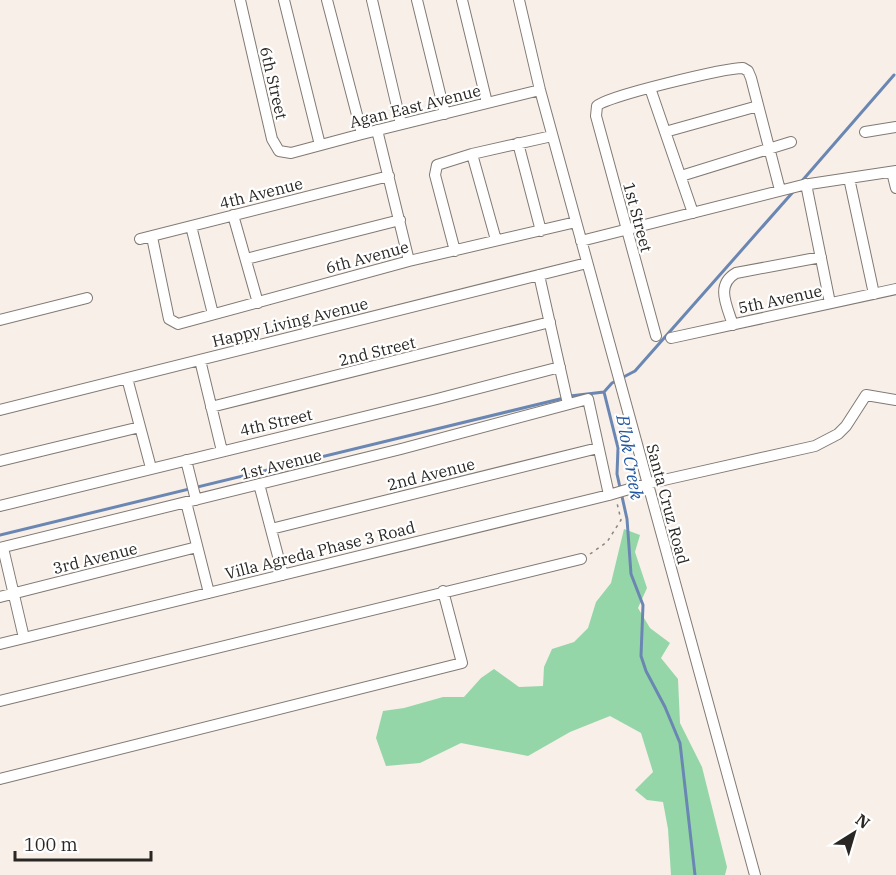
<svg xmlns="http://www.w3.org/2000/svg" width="896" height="875" font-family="'IBM Plex Serif',serif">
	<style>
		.green { fill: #95d6a8 }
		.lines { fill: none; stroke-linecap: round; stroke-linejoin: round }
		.stream { stroke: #6a87b3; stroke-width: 3 }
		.minor-casing { stroke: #817a74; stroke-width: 12 }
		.path { stroke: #8b8681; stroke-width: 1.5; stroke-dasharray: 3 4.5; stroke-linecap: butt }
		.minor { stroke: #fff; stroke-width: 10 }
		.labels { text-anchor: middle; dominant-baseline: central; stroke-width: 4.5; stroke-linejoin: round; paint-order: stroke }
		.street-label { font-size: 16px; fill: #292623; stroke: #fff }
		.water-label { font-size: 18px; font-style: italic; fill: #2156a1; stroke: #fff }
	</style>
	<rect width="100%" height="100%" fill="#f8efe8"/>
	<path class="green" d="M624,529L640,535L635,552L647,588L638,608L650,628L670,643L661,658L678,679L680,723L702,767L727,867L725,875H671L668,829L663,802L647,800L635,790L653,772L641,733L610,716L570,732L528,756L461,743L420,763L386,766L376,738L383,711L404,708L443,697H464L481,678L494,669L519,687L543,686L544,667L552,649L574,642L588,628L596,602L611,583Z"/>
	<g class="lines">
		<path class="stream" d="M801,182L894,75
			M604,392L618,448L617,474L627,519L631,574L643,605L641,656L646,671L665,707L680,743L695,875
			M604,392L612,383L635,371L793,192
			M570,396L604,392
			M0,535L564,398"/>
		<g class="minor-casing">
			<path id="minor" d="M240,0L272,139L279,151L291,153L362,134L540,90
				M284,0L320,145
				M327,0L362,134
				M372,0L401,124
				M417,0L445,114
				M462,0L487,103
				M519,0L540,90L755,875
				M650,88L693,213
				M377,130L409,261
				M665,132L758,106
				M865,132L896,127
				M518,143L541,231
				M472,154L496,240
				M892,172L896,188
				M681,176L791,142
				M849,178L874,294
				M806,184L830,303
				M233,215L258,303
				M191,226L213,314
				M152,237L169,319L178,324L409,261L576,222
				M140,239L389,176
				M581,241L803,185L896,171
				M455,251L435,175L437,165L472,154L552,136
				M246,259L400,220
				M539,275L568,404
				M0,320L87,298
				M733,325C727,306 715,285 736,273L821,257
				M656,336L596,116L597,106C606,96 726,68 743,68L748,71L751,78L780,190
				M671,338L896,289
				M200,360L222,451
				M127,378L151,468
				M211,407L550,322
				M0,410L587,263
				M186,460L196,500
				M0,461L140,427
				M259,484L283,575
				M186,502L209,593
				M0,506L437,399L560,367
				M271,529L598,448
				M0,548L401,449L588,399L609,495
				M3,548L24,638
				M0,597L197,547
				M0,644L609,495L646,484L815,446L838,434L846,426L866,395L896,400
				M0,701L581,559
				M0,779L462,663L443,591"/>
		</g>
		<path class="path" d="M590,554L607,542L621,520L617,503"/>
		<use href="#minor" class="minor"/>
	</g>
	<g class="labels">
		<g class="street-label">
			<text transform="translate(274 83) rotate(77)">6th Street</text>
			<text transform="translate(415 106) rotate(-14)">Agan East Avenue</text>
			<text transform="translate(261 193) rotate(-14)">4th Avenue</text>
			<text transform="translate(638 217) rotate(75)">1st Street</text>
			<text transform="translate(367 257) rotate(-15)">6th Avenue</text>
			<text transform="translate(780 299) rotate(-12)">5th Avenue</text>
			<text transform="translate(290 322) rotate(-14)">Happy Living Avenue</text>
			<text transform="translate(377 351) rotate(-14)">2nd Street</text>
			<text transform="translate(276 422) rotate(-13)">4th Street</text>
			<text transform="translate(281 464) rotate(-14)">1st Avenue</text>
			<text transform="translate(431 474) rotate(-14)">2nd Avenue</text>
			<text transform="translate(668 504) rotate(75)">Santa Cruz Road</text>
			<text transform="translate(320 550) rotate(-14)">Villa Agreda Phase 3 Road</text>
			<text transform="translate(95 558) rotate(-14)">3rd Avenue</text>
		</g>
		<g class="water-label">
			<text transform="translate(630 457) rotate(80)">B'lok Creek</text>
		</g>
	</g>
	<g transform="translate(854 833) rotate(37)" stroke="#ffffff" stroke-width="4.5" paint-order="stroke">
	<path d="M0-4.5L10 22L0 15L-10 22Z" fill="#292623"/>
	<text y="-9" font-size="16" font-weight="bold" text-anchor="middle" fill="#292623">N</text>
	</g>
	<path d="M15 851v9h136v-9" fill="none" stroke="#292623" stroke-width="3"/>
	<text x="24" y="851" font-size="18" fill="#292623" stroke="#ffffff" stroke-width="4.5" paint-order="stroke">100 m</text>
</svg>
